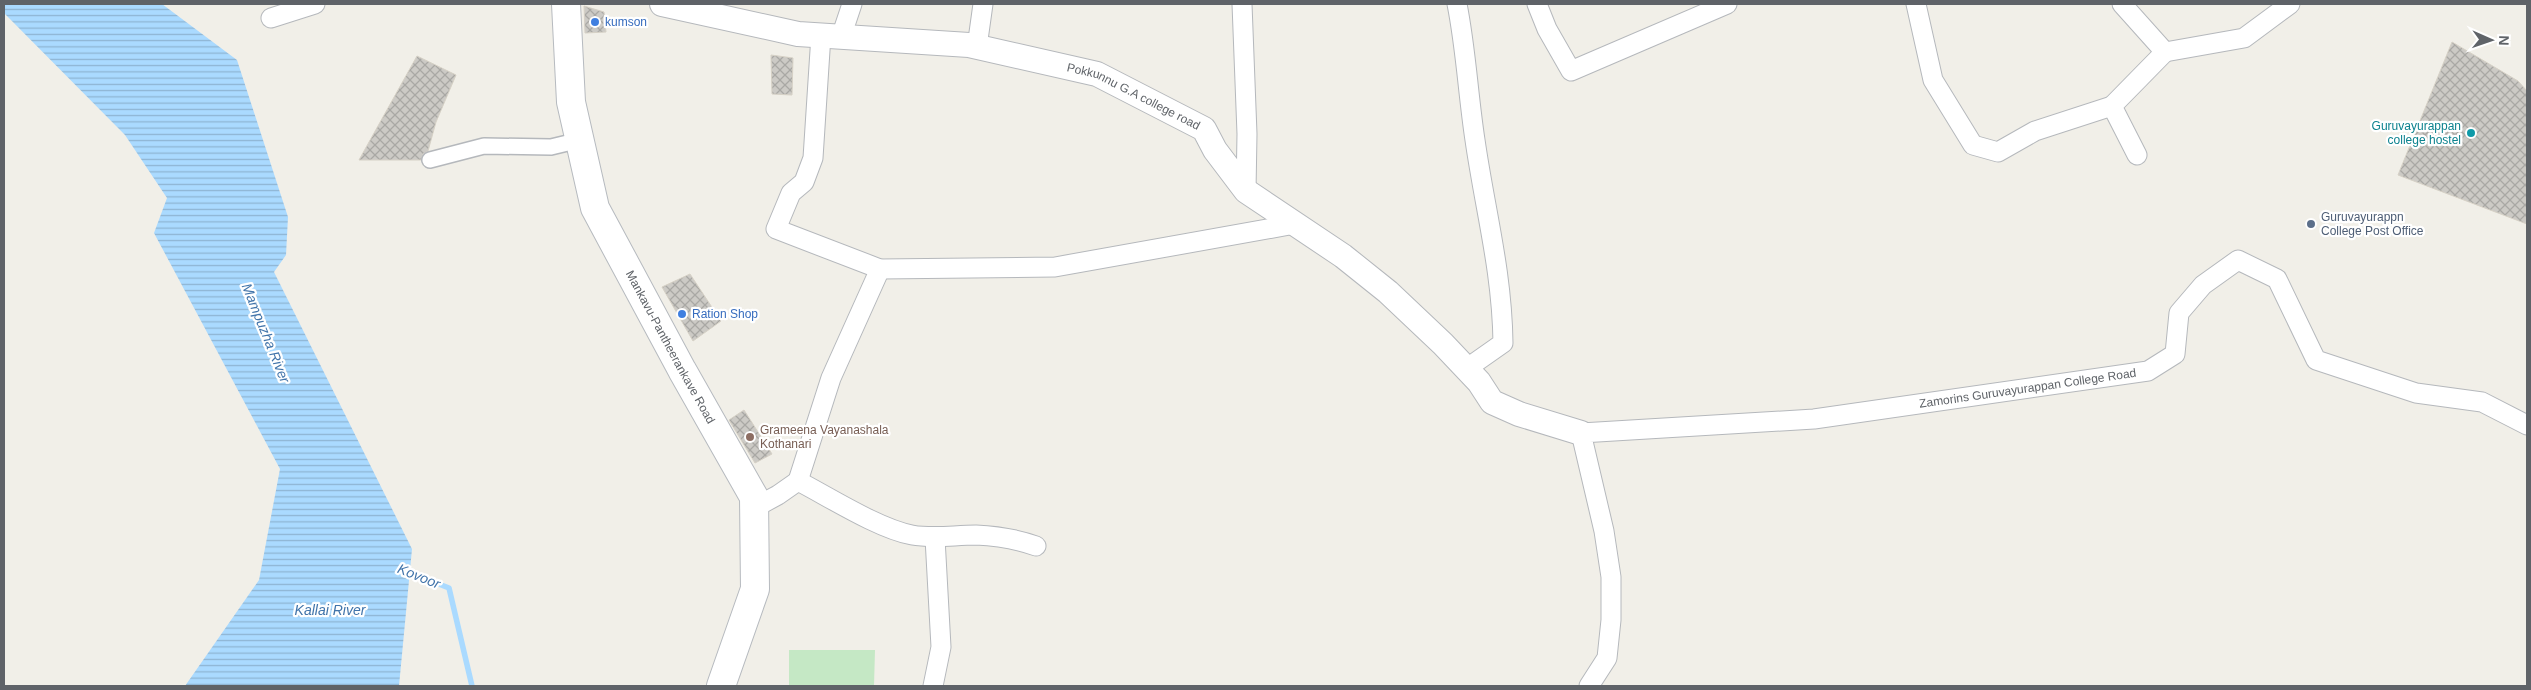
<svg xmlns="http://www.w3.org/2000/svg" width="2531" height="690" font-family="Arial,sans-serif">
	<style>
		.green { fill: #c5e8c5 }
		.water { fill: url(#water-rules) }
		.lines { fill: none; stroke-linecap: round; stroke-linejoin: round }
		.stream { stroke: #aadaff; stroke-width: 5.5 }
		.building { fill: url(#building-cross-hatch); stroke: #d6d1c6 }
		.pedestrian-casing { stroke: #b5b8bc; stroke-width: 18 }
		.minor-casing { stroke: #b5b8bc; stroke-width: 21 }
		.tertiary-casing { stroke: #b5b8bc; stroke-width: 26 }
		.secondary-casing { stroke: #b6babf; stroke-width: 30 }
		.pedestrian { stroke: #fff; stroke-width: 15 }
		.minor { stroke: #fff; stroke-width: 19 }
		.tertiary { stroke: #fff; stroke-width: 24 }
		.secondary { stroke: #fff; stroke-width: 28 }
		.shop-dot { fill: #3f7fe0; stroke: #fff; stroke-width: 2 }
		.culture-dot { fill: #0f9aa8; stroke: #fff; stroke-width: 2 }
		.service-dot { fill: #5c6f8a; stroke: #fff; stroke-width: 2 }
		.education-dot { fill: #8d6e63; stroke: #fff; stroke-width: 2 }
		.labels { text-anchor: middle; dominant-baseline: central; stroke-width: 4.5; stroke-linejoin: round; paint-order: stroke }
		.shop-label { font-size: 12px; fill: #366cbe; stroke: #fff; text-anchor: start }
		.street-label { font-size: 12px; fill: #5f6368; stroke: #fff }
		.culture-label { font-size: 12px; fill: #0d838f; stroke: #fff; text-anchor: end }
		.service-label { font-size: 12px; fill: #4e5e75; stroke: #fff; text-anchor: start }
		.education-label { font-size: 12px; fill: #785e54; stroke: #fff; text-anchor: start }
		.water-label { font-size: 14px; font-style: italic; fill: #4174aa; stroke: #fff }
	</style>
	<defs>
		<pattern id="water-rules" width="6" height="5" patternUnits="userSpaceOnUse" patternTransform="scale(1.25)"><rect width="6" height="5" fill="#aadaff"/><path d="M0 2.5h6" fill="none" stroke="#8eb4d2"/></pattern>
		<pattern id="building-cross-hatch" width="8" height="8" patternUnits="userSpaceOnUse" patternTransform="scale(1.25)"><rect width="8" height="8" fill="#cccac5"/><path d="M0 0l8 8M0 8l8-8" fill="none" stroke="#a9a8a4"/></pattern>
	</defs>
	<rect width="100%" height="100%" fill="#f1efe8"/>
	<path class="green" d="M789,650H875L874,686H789Z"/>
	<path class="water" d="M4,4H162L237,60L288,217L286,255L274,272L412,549L399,686H185L259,580L280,469L154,233L167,198L125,135L4,13Z"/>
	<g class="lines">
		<path class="stream" d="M403,570L449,588L472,686"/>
	</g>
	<path class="building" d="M584,6L604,12L606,32L585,33Z
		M2452,42L2518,81L2527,91V224L2398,175Z
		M771,55L793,58L792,95L772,94Z
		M417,56L456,75L436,122L428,151L423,154L421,160H359Z
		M690,274L721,321L693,341L662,287Z
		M744,410L772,454L755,463L729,420Z"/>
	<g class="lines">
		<g class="pedestrian-casing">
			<path id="pedestrian" d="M430,160L484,146L551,147L580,140"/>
		</g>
		<g class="minor-casing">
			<g id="minor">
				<path d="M1242,4L1247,134L1246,191"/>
				<path d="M1457,4C1466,49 1468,94 1475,140C1485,210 1502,270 1503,343L1466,369"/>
				<path d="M1537,4L1547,29L1571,71L1727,4"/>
				<path d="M1916,4L1933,80L1973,145L1998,152L2035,131L2112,106"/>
				<path d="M2122,4L2165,52L2112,106L2137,155"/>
				<path d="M271,18L315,4"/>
				<path d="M821,35L813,158L804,182L791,193L776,229L880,269L1055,267L1295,224"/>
				<path d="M841,37L852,4"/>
				<path d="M977,47L983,4"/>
				<path d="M2165,52L2244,38L2290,4"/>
				<path d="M798,481L831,378L880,269"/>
				<path d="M754,508L778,495L798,481C829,497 879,529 912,535C934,539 954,535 976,535C997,536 1017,539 1036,546"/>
				<path d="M933,686L941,647L935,538"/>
				<path id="s1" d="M1589,686L1607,658L1611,620V577L1604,531L1581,433L1814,419L2148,371L2175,354L2179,313L2203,285L2238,260L2277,279L2316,360L2416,393L2482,402L2527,425"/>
			</g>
		</g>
		<g class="tertiary-casing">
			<g id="tertiary">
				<path id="s2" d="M662,4L798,34L969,45L1097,74L1204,129L1215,150L1246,191L1343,256L1388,292L1443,344L1479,382L1492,402L1519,414L1581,433"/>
			</g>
		</g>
		<g class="secondary-casing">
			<g id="secondary">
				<path id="s3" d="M566,4L571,102L595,208L682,370L754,497L755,589L721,686"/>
			</g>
		</g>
		<use href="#pedestrian" class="pedestrian"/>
		<use href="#minor" class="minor"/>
		<use href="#tertiary" class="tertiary"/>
		<use href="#secondary" class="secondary"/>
	</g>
	<g class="shop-dot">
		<circle cx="595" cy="22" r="5"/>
		<circle cx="682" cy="314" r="5"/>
	</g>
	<circle class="culture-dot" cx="2471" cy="133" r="5"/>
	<circle class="service-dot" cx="2311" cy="224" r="5"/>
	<circle class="education-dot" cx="750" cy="437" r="5"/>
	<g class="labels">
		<g class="shop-label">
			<text x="605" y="22">kumson</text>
			<text x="692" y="314">Ration Shop</text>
		</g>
		<g class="street-label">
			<text stroke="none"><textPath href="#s2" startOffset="484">Pokkunnu G.A college road</textPath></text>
			<text stroke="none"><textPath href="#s3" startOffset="365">Mankavu-Pantheerankave Road</textPath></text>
			<text stroke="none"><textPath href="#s1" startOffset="711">Zamorins Guruvayurappan College Road</textPath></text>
		</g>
		<g class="culture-label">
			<text x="2461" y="126">Guruvayurappan<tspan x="2461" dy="14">college hostel</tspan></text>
		</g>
		<g class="service-label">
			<text x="2321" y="217">Guruvayurappn<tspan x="2321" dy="14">College Post Office</tspan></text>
		</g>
		<g class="education-label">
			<text x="760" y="430">Grameena Vayanashala<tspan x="760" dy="14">Kothanari</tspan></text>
		</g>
		<g class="water-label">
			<text transform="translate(266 333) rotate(68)">Mampuzha River</text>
			<text transform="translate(419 576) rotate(22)">Kovoor</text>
			<text x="330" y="610">Kallai River</text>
		</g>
	</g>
	<rect width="2531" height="690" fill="none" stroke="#5f6368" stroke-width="10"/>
	<g transform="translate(2491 40) rotate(92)" stroke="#ffffff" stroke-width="4" paint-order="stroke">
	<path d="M0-4L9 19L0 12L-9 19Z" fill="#5f6368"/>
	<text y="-8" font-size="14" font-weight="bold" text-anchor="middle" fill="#5f6368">N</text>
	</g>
</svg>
